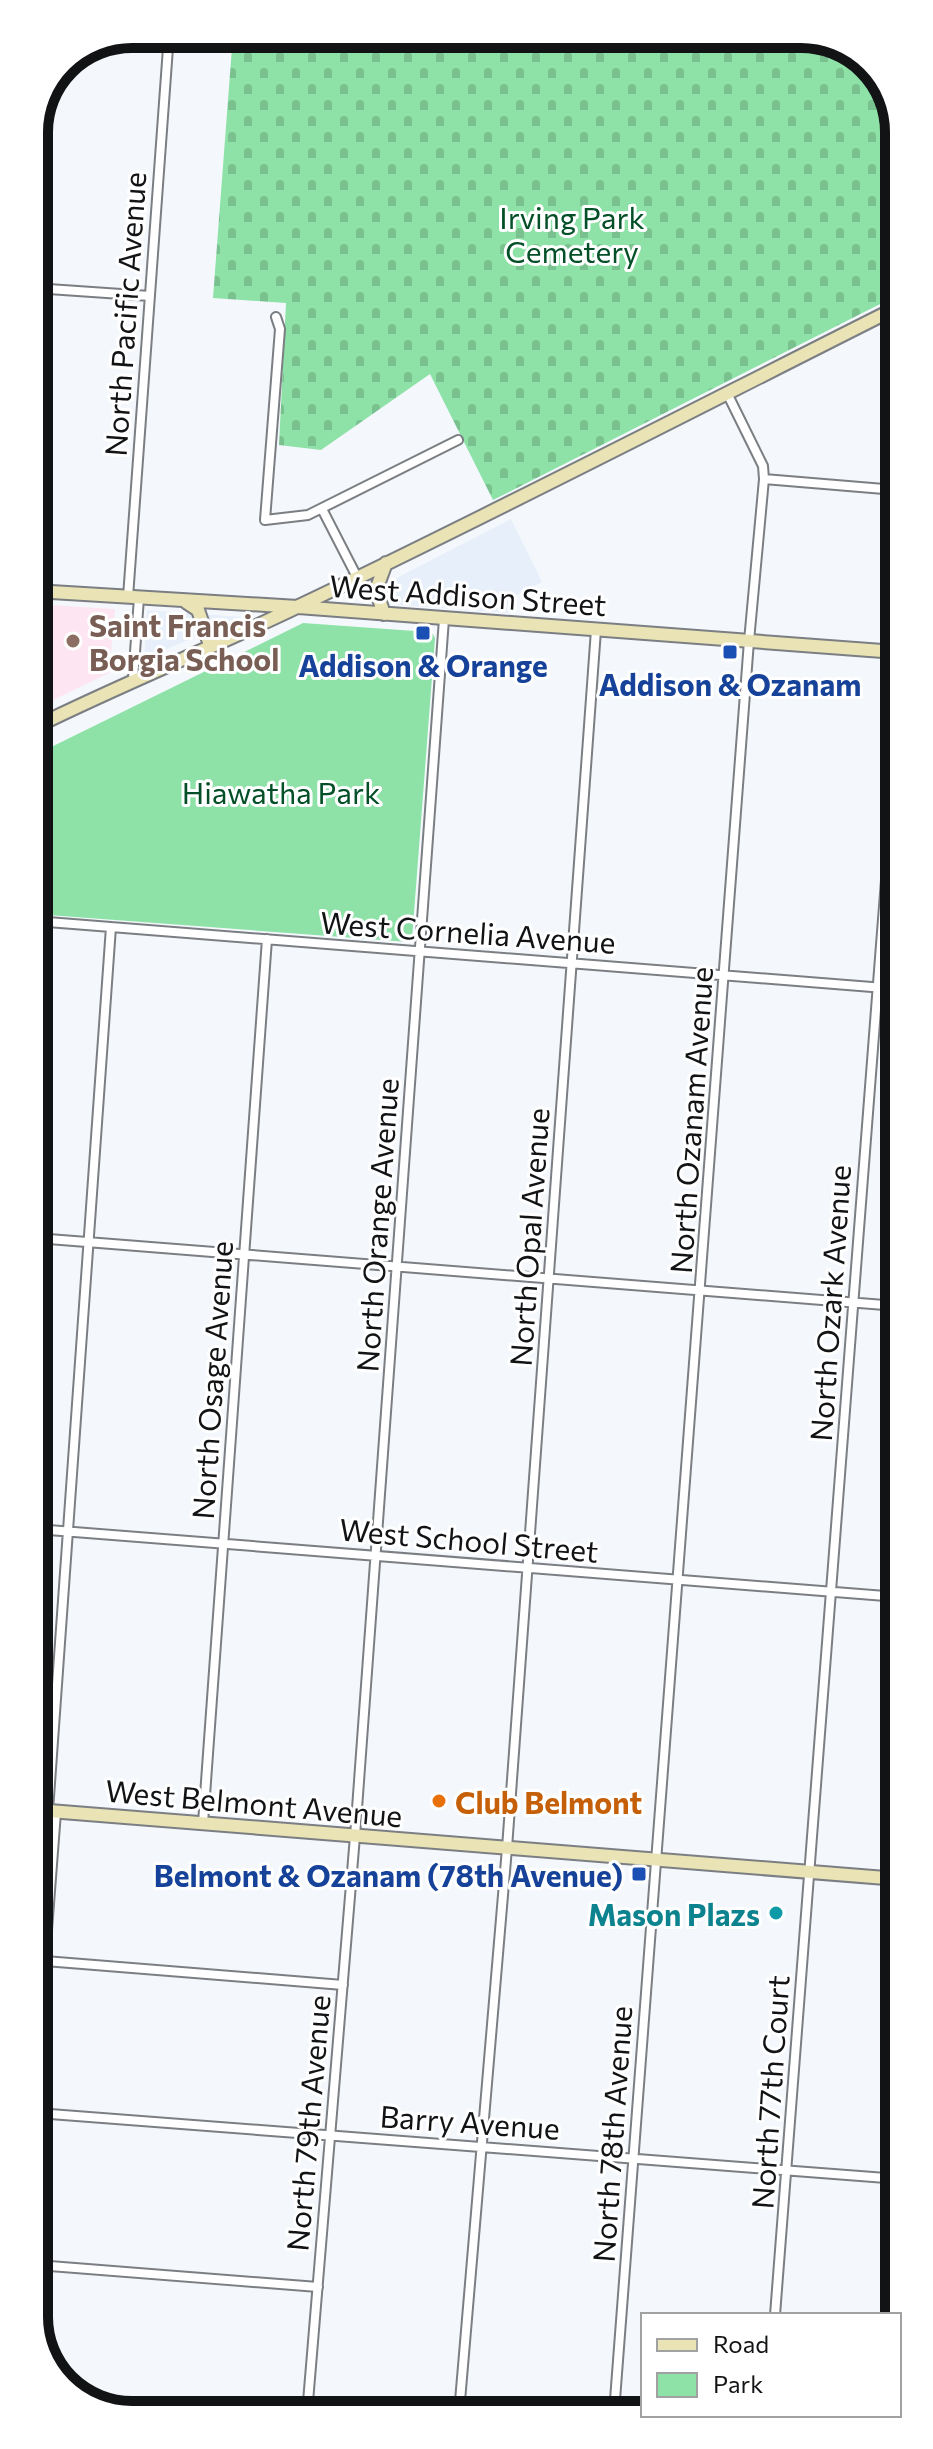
<svg xmlns="http://www.w3.org/2000/svg" width="933" height="2449" font-family="Commissioner,sans-serif">
	<style>
		.built { fill: #e7effa }
		.education { fill: #fde6f2 }
		.cemetery { fill: url(#cemetery-stones) }
		.green { fill: #8ee2a7 }
		.lines { fill: none; stroke-linecap: round; stroke-linejoin: round }
		.street-casing { stroke: #7b7e82; stroke-width: 12 }
		.secondary-casing { stroke: #7b7e82; stroke-width: 16 }
		.street { stroke: #fff; stroke-width: 8 }
		.secondary { stroke: #e9e3b5; stroke-width: 12 }
		.transit-dot { fill: #1a4fb4; stroke: #fff; stroke-width: 3 }
		.education-dot { fill: #8d6e63; stroke: #fff; stroke-width: 3 }
		.food-dot { fill: #e8710a; stroke: #fff; stroke-width: 3 }
		.culture-dot { fill: #0f9aa8; stroke: #fff; stroke-width: 3 }
		.labels { text-anchor: middle; dominant-baseline: central; stroke-width: 6; stroke-linejoin: round; paint-order: stroke }
		.park-label { font-size: 30px; fill: #034f27; stroke: #fff }
		.street-label { font-size: 30px; fill: #121315; stroke: #fff }
		.education-label { font-size: 30px; font-weight: bold; fill: #785e54; stroke: #fff; text-anchor: start }
		.transit-label { font-size: 30px; font-weight: bold; fill: #164399; stroke: #fff }
		.food-label { font-size: 30px; font-weight: bold; fill: #c56008; stroke: #fff; text-anchor: start }
		.culture-label { font-size: 30px; font-weight: bold; fill: #0d838f; stroke: #fff; text-anchor: end }
		.rim { fill: none; stroke: #121315; stroke-width: 10 }
	</style>
	<defs>
		<pattern id="cemetery-stones" width="16" height="16" patternUnits="userSpaceOnUse" patternTransform="scale(2)"><rect width="16" height="16" fill="#8ee2a7"/><path d="M2 7V4a2 2 0 0 1 4 0v3zM10 15v-3a2 2 0 0 1 4 0v3z" fill="#79c18f"/></pattern>
	</defs>
	<rect width="100%" height="100%" fill="#f4f8fc"/>
	<path class="built" d="M511,519L542,582L511,598L510,613L386,604L385,584Z
		M147,610L242,617L144,659Z"/>
	<path class="education" d="M35,604L115,609L109,673L35,709Z"/>
	<path class="cemetery" d="M233,34H808L865,58L896,106V296L493,500L430,374L321,450L279,445L286,303L213,298Z"/>
	<path class="green" d="M303,623L429,632L433,634L435,638L412,939L409,942L35,914V755Z"/>
	<g class="lines">
		<g class="street-casing">
			<path id="street" d="M34,288L150,296
				M276,317L280,329L265,520L308,515L458,440
				M764,479L896,490
				M322,509L357,577
				M128,597L169,34
				M133,679L139,598
				M35,921L897,989
				M36,1238L897,1306
				M36,1529L898,1597
				M48,1811L111,927
				M203,1823L267,939
				M45,1961L343,1985
				M37,2061L56,1812
				M37,2113L899,2179
				M37,2265L318,2287
				M775,2315L897,738
				M459,2413L507,1848L596,630
				M614,2413L749,641L764,479L763,466L727,393
				M307,2414L355,1836L444,619"/>
		</g>
		<g class="secondary-casing">
			<path id="secondary" d="M35,591L298,607L896,652
				M186,602L198,610L210,645
				M384,614L376,590L386,563
				M35,727C122,684 212,648 299,606C500,510 697,408 896,308
				M37,1810L898,1879"/>
		</g>
		<use href="#street" class="street"/>
		<use href="#secondary" class="secondary"/>
	</g>
	<g class="transit-dot">
		<rect x="415" y="625" width="16" height="16" rx="4"/>
		<rect x="722" y="644" width="16" height="16" rx="4"/>
		<rect x="631" y="1866" width="16" height="16" rx="4"/>
	</g>
	<circle class="education-dot" cx="73" cy="641" r="8"/>
	<circle class="food-dot" cx="439" cy="1801" r="8"/>
	<circle class="culture-dot" cx="776" cy="1913" r="8"/>
	<g class="labels">
		<g class="park-label">
			<text x="572" y="216">Irving Park<tspan x="572" dy="34">Cemetery</tspan></text>
			<text x="281" y="791">Hiawatha Park</text>
		</g>
		<g class="street-label">
			<text transform="translate(124 314) rotate(-86)">North Pacific Avenue</text>
			<text transform="translate(468 594) rotate(4)">West Addison Street</text>
			<text transform="translate(468 931) rotate(4)">West Cornelia Avenue</text>
			<text transform="translate(690 1120) rotate(-86)">North Ozanam Avenue</text>
			<text transform="translate(376 1225) rotate(-86)">North Orange Avenue</text>
			<text transform="translate(528 1237) rotate(-86)">North Opal Avenue</text>
			<text transform="translate(829 1303) rotate(-86)">North Ozark Avenue</text>
			<text transform="translate(211 1380) rotate(-86)">North Osage Avenue</text>
			<text transform="translate(469 1539) rotate(5)">West School Street</text>
			<text transform="translate(254 1802) rotate(5)">West Belmont Avenue</text>
			<text transform="translate(769 2092) rotate(-86)">North 77th Court</text>
			<text transform="translate(470 2121) rotate(4)">Barry Avenue</text>
			<text transform="translate(307 2123) rotate(-85)">North 79th Avenue</text>
			<text transform="translate(611 2134) rotate(-86)">North 78th Avenue</text>
		</g>
		<g class="education-label">
			<text x="89" y="624">Saint Francis<tspan x="89" dy="34">Borgia School</tspan></text>
		</g>
		<g class="transit-label">
			<text x="423" y="664">Addison &amp; Orange</text>
			<text x="730" y="683">Addison &amp; Ozanam</text>
			<text x="623" y="1874" text-anchor="end">Belmont &amp; Ozanam (78th Avenue)</text>
		</g>
		<g class="food-label">
			<text x="455" y="1801">Club Belmont</text>
		</g>
		<g class="culture-label">
			<text x="760" y="1913">Mason Plazs</text>
		</g>
	</g>
	<path d="M0 0H933V2449H0ZM132 48H801A84 84 0 0 1 885 132V2317A84 84 0 0 1 801 2401H132A84 84 0 0 1 48 2317V132A84 84 0 0 1 132 48Z" fill="#fff" fill-rule="evenodd"/>
	<path class="rim" d="M132 48H801A84 84 0 0 1 885 132V2317A84 84 0 0 1 801 2401H132A84 84 0 0 1 48 2317V132A84 84 0 0 1 132 48Z"/>
	<rect x="641" y="2313" width="260" height="104" fill="#ffffff" stroke="#a0a1a1" stroke-width="2"/>
	<rect x="657" y="2339" width="40" height="12" fill="#e9e3b5" stroke="#a0a1a1" stroke-width="2"/>
	<text x="713" y="2353" font-size="24" fill="#121315">Road</text>
	<rect x="657" y="2373" width="40" height="24" fill="#8ee2a7" stroke="#a0a1a1" stroke-width="2"/>
	<text x="713" y="2393" font-size="24" fill="#121315">Park</text>
</svg>
